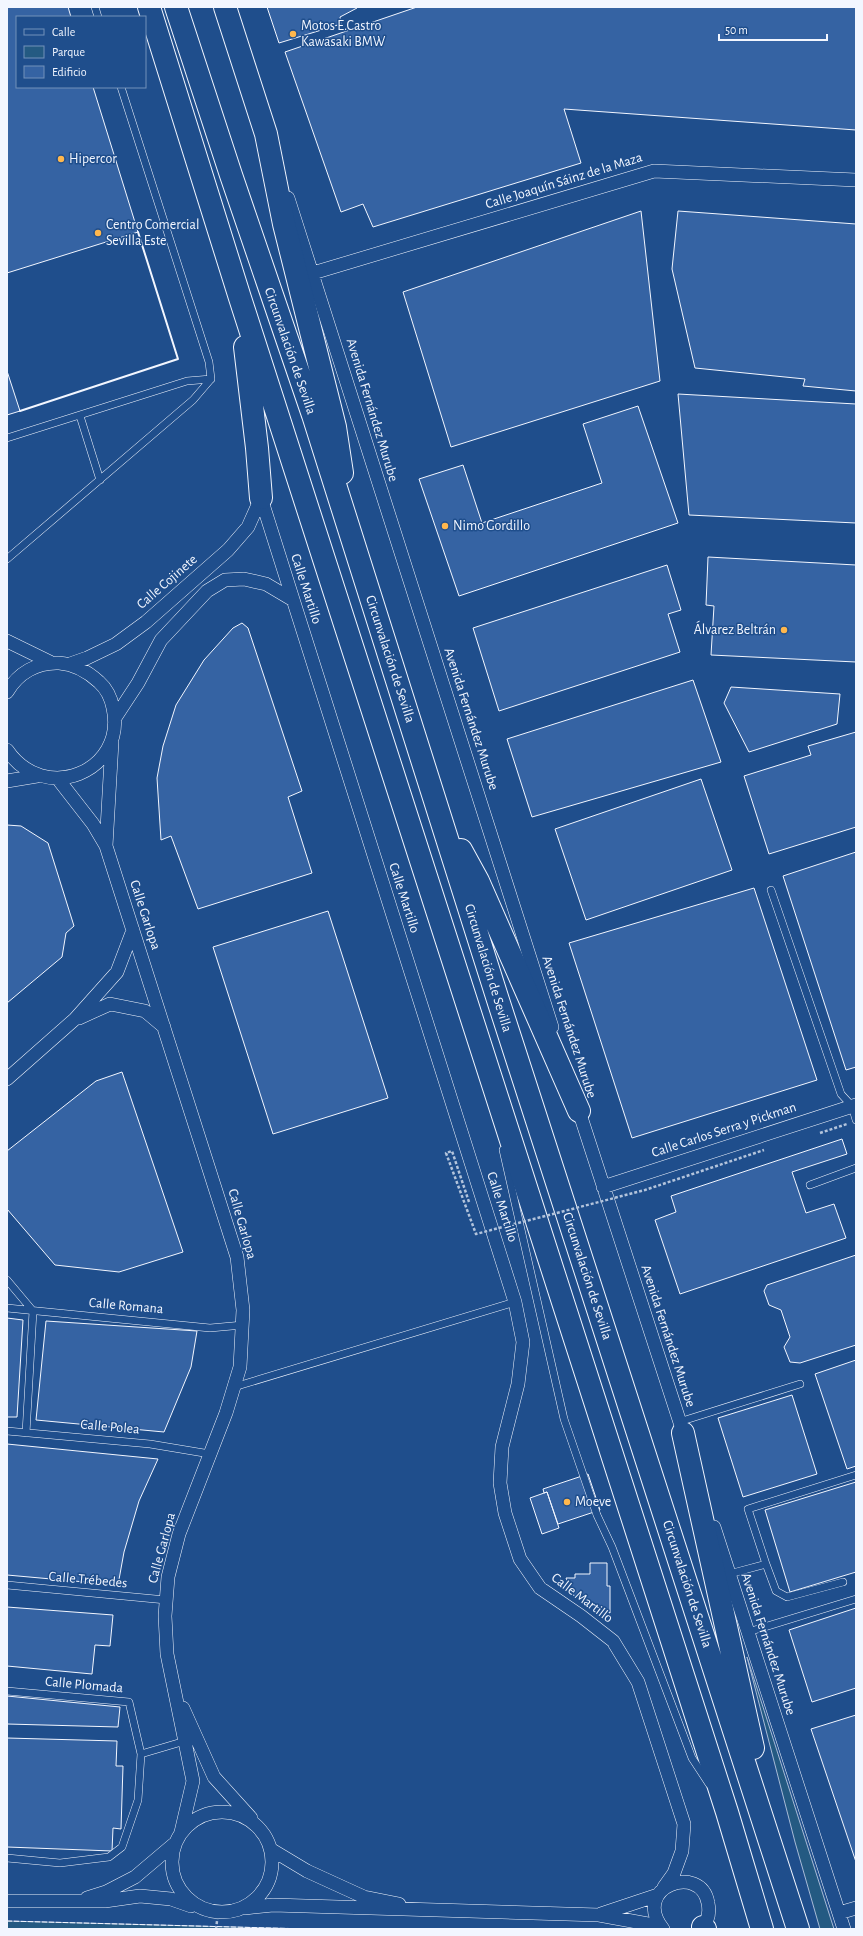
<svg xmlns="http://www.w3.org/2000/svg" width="863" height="1936" font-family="'Alegreya Sans',sans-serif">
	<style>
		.green { fill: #245a82; stroke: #a8bbd7 }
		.building { fill: #3563a3; stroke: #f2f6ff }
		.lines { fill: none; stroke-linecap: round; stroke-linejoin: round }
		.service-casing { stroke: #f2f6ff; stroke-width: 8 }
		.minor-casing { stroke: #f2f6ff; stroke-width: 14 }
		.motorway-casing { stroke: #f2f6ff; stroke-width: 24 }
		.path { stroke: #b3c4dc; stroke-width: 2.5; stroke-dasharray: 3 2; stroke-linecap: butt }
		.service { stroke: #1f4e8c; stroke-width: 7 }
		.minor { stroke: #1f4e8c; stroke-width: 13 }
		.motorway { stroke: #1f4e8c; stroke-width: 22 }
		.path-bridge { stroke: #b3c4dc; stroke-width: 2.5; stroke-dasharray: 3 2; stroke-linecap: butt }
		.fence { stroke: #f2f6ff; stroke-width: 1; stroke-dasharray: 5 2; stroke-linecap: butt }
		.wall { stroke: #f2f6ff; stroke-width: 2 }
		.poi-dot { fill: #ffb74d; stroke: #1f4e8c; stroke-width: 1.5 }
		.labels { text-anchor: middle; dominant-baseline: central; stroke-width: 3; stroke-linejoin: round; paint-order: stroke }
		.poi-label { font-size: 14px; fill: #f2f6ff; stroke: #1f4e8c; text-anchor: start }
		.street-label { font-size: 14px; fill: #f2f6ff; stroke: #1f4e8c }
	</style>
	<rect width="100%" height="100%" fill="#1f4e8c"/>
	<path class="green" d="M747,1657L834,1929H820L795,1842Z
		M7,1921L308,1929H7Z"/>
	<path class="building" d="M7,7H68L71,17H17V87H93L138,232L7,273Z
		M267,7H357V8L340,17L341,24L279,43Z
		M417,7H856V130L564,109L581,163L373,227L363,204L341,212L285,52Z
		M641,211L660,381L451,447L403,292Z
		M678,211L856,224V391L803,386L805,379L695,368L672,269Z
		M7,371L20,411L7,415Z
		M678,394L856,404V523L689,515Z
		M638,406L678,523L459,596L419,479L463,465L482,523L602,483L583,424Z
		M708,557L856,565V662L711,655L714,606L706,605Z
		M667,565L681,610L668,614L680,652L499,711L473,628Z
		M242,623L248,628L302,791L288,797L312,873L198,909L171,836L161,840L157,778L163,746L176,705L204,660L233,628Z
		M693,680L721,762L532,817L507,739Z
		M731,687L840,694L837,724L749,752L724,703Z
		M856,732V827L769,854L744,776L811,755L808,746Z
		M701,779L732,870L586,920L555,829Z
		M7,825L21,826L48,843L74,926L66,933L62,957L7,1003Z
		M856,852V1067L846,1070L783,876Z
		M754,888L817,1080L632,1138L569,943Z
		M328,911L388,1098L273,1134L213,947Z
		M122,1072L183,1252L119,1272L55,1265L7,1209V1151L96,1081Z
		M842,1139L847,1154L792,1172L806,1213L834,1204L846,1238L680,1294L655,1220L676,1212L671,1196Z
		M856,1255V1345L800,1363L790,1362L784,1347L790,1337L781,1310L769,1305L764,1291L767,1285Z
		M7,1318L23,1320L17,1417H7Z
		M46,1321L197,1331L191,1367L164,1432L36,1420Z
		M856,1360V1466L847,1469L815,1374Z
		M792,1395L817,1474L743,1497L718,1418Z
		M7,1444L158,1459L139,1501L124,1552L118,1585L7,1575Z
		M588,1474L600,1510L558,1524L547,1492L544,1493L543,1489Z
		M856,1482V1572L790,1592L765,1510Z
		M547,1492L559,1528L542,1534L530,1498Z
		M590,1563H607V1586H610V1613L574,1596L566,1578H575V1574H590Z
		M7,1607L113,1615L110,1646L95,1645L92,1674L7,1666Z
		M856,1608V1688L812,1702L789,1630Z
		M7,1696L120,1707L118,1727L7,1724Z
		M856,1715V1862L811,1729Z
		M7,1738L117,1741L116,1766H123L121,1829L113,1828L112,1851L7,1847Z"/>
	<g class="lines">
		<g class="service-casing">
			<path id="service" d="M95,7L98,17
				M80,416L100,480
				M7,438L187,381L211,379
				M7,559L193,400L211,379L209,362L121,87
				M771,890L841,1094L852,1106L856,1120
				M503,1150L564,1419L597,1515L612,1547L692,1758L709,1784
				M810,1185L856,1168
				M7,1280L33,1311L26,1433
				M7,1308L210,1328L243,1325
				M234,1387L515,1302
				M679,1422L800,1384
				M7,1431L150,1444L210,1454
				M766,1564L776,1591L787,1597L843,1582
				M729,1574L766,1564L748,1509L856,1475
				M7,1585L166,1600
				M748,1632L856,1599
				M7,1691L129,1702L141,1754
				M7,1858L60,1863L109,1857L122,1847L138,1800L141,1754L185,1741"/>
		</g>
		<g class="minor-casing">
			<path id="minor" d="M288,198L552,1027
				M313,273L654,171L856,180
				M261,498L515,1302L523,1342L518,1384L502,1447L500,1483L505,1513L520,1559L540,1588L581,1616L613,1641L638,1682L684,1824L682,1851L674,1873L664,1887
				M7,641L50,662
				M70,664L87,658L116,644L146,622L228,550L248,527L261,498
				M7,692C18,673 37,662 59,663C75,664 87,671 99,682C107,689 111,698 113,708C127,772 44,805 7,750
				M115,718L138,683L161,640L207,591L225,580L244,579L266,584L293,600
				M58,779L93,824L106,846L237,1257L243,1310L240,1367L226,1413L179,1534L168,1577L165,1616L167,1654L193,1781L181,1832
				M7,781L37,776
				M106,846L112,742
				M79,1018L110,1004L145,1011L164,1027
				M7,1079L75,1019L117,972L133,930
				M577,1105L685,1438
				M603,1187L856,1105
				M714,1527L844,1929
				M183,1708L214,1777L251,1818
				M172 1862a50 50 0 1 1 100 0a50 50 0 1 1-100 0Z
				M272,1850L307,1871L364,1897L399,1904
				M87,1898L106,1892L135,1877L174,1844
				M7,1901H105L140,1896L171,1899L191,1906
				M245,1908L273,1905L599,1915L648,1924L662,1929
				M839,1913L856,1908
				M601,1914L658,1895
				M663,1929C630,1887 701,1862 708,1903C710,1913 708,1922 701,1929"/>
		</g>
		<g class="motorway-casing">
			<path id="motorway" d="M149,7L240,298L727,1812L762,1929
				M176,7L231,175L313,415L498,1000L798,1929
				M225,7L266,134L284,224L335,427L342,473
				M245,347L257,448L261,498
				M461,850L478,881L579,1111
				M683,1433L753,1748
				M703,1927L705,1929"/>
		</g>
		<path class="path" d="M820,1133L847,1124
			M216,1929L218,1913"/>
		<use href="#service" class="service"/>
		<use href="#minor" class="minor"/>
		<use href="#motorway" class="motorway"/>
		<path class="path-bridge" d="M469,1202L452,1151L446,1153L476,1234L645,1190L764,1150"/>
		<path class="fence" d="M7,1921L308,1929"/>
		<path class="wall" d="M20,411L178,359L138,232"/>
	</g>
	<g class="poi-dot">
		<circle cx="293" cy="34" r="4"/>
		<circle cx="61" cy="159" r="4"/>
		<circle cx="98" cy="233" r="4"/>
		<circle cx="445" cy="526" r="4"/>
		<circle cx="784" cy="630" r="4"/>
		<circle cx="567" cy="1502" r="4"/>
	</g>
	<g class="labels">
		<g class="poi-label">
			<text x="301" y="26">Motos E.Castro<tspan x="301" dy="16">Kawasaki BMW</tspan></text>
			<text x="69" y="159">Hipercor</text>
			<text x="106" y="225">Centro Comercial<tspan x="106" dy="16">Sevilla Este</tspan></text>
			<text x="453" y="526">Nimo Gordillo</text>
			<text x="776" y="630" text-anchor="end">Álvarez Beltrán</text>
			<text x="575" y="1502">Moeve</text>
		</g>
		<g class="street-label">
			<text transform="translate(564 181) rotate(-17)">Calle Joaquín Sáinz de la Maza</text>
			<text transform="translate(290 351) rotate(71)">Circunvalación de Sevilla</text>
			<text transform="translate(372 410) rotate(73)">Avenida Fernández Murube</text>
			<text transform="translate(167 582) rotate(-41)">Calle Cojinete</text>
			<text transform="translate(306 589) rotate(72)">Calle Martillo</text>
			<text transform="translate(390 659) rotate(72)">Circunvalación de Sevilla</text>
			<text transform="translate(471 719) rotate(72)">Avenida Fernández Murube</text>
			<text transform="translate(404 898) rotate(72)">Calle Martillo</text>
			<text transform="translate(145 915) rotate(72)">Calle Garlopa</text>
			<text transform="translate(488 968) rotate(73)">Circunvalación de Sevilla</text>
			<text transform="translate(569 1027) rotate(72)">Avenida Fernández Murube</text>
			<text transform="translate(724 1130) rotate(-18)">Calle Carlos Serra y Pickman</text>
			<text transform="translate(502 1207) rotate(72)">Calle Martillo</text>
			<text transform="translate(242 1224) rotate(74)">Calle Garlopa</text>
			<text transform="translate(587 1276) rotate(72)">Circunvalación de Sevilla</text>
			<text transform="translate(126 1306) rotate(5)">Calle Romana</text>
			<text transform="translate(668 1336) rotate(72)">Avenida Fernández Murube</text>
			<text transform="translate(110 1427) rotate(5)">Calle Polea</text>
			<text transform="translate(162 1548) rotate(-75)">Calle Garlopa</text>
			<text transform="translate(88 1580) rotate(5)">Calle Trébedes</text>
			<text transform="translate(687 1584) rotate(72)">Circunvalación de Sevilla</text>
			<text transform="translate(582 1598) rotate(37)">Calle Martillo</text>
			<text transform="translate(768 1644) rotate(72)">Avenida Fernández Murube</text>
			<text transform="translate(84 1685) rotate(5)">Calle Plomada</text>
		</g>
	</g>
	<rect width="863" height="1936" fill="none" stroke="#f2f6ff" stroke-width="16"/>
	<rect x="16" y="16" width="130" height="72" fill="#1f4e8c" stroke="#7391ba"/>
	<rect x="24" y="29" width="20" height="6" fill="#1f4e8c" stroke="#7391ba"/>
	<text x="52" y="36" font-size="12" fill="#f2f6ff">Calle</text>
	<rect x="24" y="46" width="20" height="12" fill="#245a82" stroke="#7391ba"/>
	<text x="52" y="56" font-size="12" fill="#f2f6ff">Parque</text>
	<rect x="24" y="66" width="20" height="12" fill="#3563a3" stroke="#7391ba"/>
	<text x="52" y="76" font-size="12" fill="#f2f6ff">Edificio</text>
	<path d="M719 34v6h108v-6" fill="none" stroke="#f2f6ff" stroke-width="2"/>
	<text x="725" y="34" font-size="12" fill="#f2f6ff" stroke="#1f4e8c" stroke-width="3" paint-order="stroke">50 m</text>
</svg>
